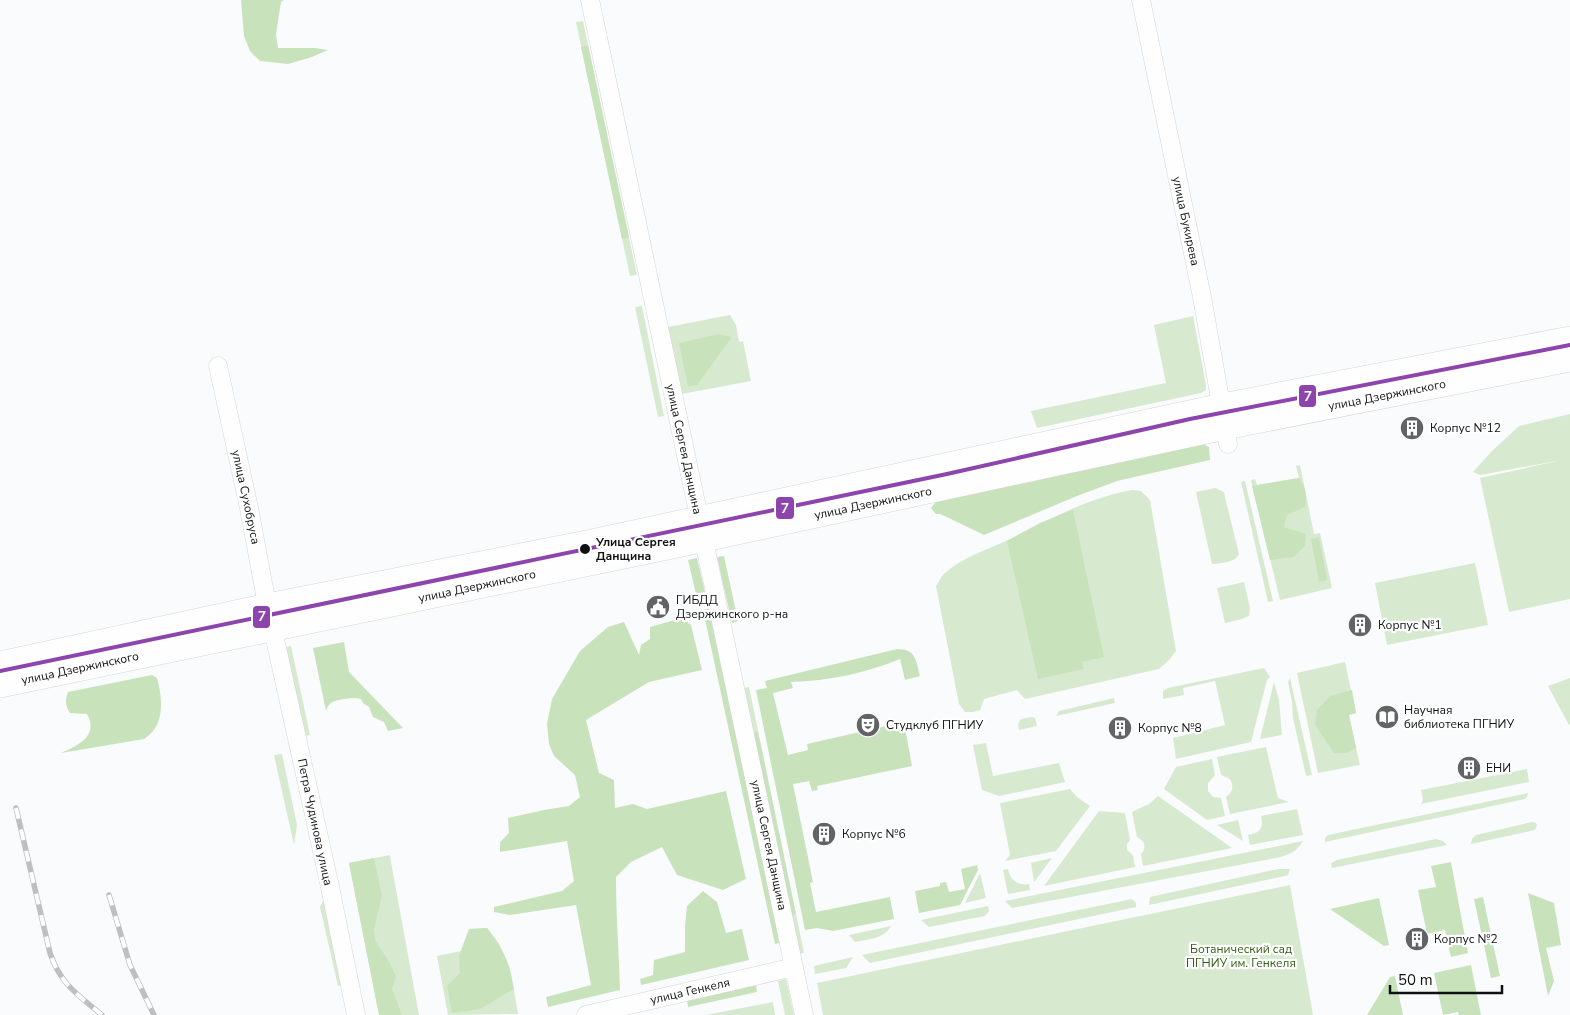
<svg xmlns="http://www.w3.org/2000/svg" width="1570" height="1015" font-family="'Nunito Sans',sans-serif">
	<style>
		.green { fill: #d7eacf }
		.forest { fill: #c8e3bc }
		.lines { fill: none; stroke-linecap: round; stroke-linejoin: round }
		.street-casing { stroke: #d4d6d7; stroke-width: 19 }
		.secondary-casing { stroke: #d4d6d7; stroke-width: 26 }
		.street { stroke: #fefeff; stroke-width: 18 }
		.secondary { stroke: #fefeff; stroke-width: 25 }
		.rail-casing { stroke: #bec0c0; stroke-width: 5.5 }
		.rail { stroke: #fff; stroke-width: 4; stroke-dasharray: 11; stroke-linecap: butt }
		.tram-1-casing { stroke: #fff; stroke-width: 8 }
		.tram-1 { stroke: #8e44ad; stroke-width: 4 }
		.stop-dot { fill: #101112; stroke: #fff; stroke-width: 2 }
		.labels { text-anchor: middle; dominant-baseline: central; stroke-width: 4.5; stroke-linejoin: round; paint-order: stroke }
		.street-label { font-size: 12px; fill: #101112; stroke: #fff }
		.poi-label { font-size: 12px; fill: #101112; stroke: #fff; text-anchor: start }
		.stop-label { font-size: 12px; font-weight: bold; fill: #101112; stroke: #fff; text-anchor: start }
		.park-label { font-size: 12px; fill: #335d12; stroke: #fff }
		.line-badge { stroke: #fff; stroke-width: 2 }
		.badge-label { font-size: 14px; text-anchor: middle; font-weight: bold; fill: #fff }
	</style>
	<rect width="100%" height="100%" fill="#f9fbfd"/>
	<path class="green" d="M603,16L668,327L730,315L736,325L739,342L743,341L751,381L682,394L597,17Z
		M583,21L637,275L630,276L576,22Z
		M642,306L664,416L658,417L635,307Z
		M1193,316L1206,385V390L1201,393L1037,428L1031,411L1166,383L1154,325Z
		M1570,414V599L1509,612L1480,478L1562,460L1480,475L1473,472L1492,451L1519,426Z
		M1300,465L1314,534L1320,533L1332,588L1280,600L1251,480L1255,479L1257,485L1299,478L1296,466Z
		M1245,481L1273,601L1268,602L1241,482Z
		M1215,488L1224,492L1225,497L1239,554C1235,563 1221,563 1212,564L1196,492Z
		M1132,490L1141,491L1150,500L1176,651L1169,660L1159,669L1025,699L1017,690L984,699L980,710L973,712H965L959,704L936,586C939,582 941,576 945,573C961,558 986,550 1006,541C1046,521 1087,498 1132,490Z
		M1475,563L1488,625L1387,645L1375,583Z
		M1244,582L1250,608L1249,616L1242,619L1225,623L1217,588Z
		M291,646L310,735L305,736L286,647Z
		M1345,662L1356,713L1349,715L1360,765L1318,773L1297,673Z
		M1264,668L1270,677L1267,680L1251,742L1176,759L1173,738L1225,725L1215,681L1183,688L1184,695L1163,699V691L1168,688Z
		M1290,678L1312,775L1306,776L1293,718L1292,702L1288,682Z
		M1570,678V724L1569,725L1548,686Z
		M1274,682L1279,700L1282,735L1260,739Z
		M749,687L804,953L798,954L743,688Z
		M1114,698L1115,703L1056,716L1059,711Z
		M1032,717L1035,718L1037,726L1019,730L1018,724L1021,719Z
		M986,743L993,776L1059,763L1065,782L999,796L982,790L973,745Z
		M1266,747L1278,798L1289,802L1230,814L1226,797C1233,792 1234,787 1230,779L1221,775L1217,757Z
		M282,754L297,825L294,845L274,755Z
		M1212,759L1215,775L1208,783V791L1213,797L1221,798L1225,816L1207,820L1164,789L1176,767Z
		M1527,769L1529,782L1421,804L1423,800L1421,790Z
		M1070,789L1077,797L1090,806L1056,851L1005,861L1010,855L1000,803Z
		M1528,793L1527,797L1525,799L1325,842V838L1328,835Z
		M1158,796L1232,848L1143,866L1141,854C1147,848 1145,841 1137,837L1132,812L1149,804Z
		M1297,809L1303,835L1250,845L1248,835C1260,833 1264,828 1261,816Z
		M1099,811L1125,813L1130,840L1127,844V850L1133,855L1135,867L1044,886Z
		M1238,820L1243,841L1217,825Z
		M1532,822L1536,823L1537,825L1535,830L1471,844L1472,839L1476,835Z
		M1436,839L1443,841L1447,845L1332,868L1331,863L1337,860Z
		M1303,841C1297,851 1290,854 1281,857L1012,908L1005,901Z
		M390,855L391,862L419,1015H379L349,863Z
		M1052,858L1034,882L1031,863Z
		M1008,869C1010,880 1018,886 1029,884L1030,890L1008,894L1003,870Z
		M1278,869H1290L1288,875L1285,876L1149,905L1150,897Z
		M980,873L986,898L965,903Z
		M1290,885L1313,1015H823L817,983Z
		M325,897L346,984L338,986L320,907Z
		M1132,899L1136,903V907L870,963L862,955Z
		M988,906L989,911L985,916L929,927L921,920Z
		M891,926C884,939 869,939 855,942L849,935Z
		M487,928L499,944L510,968L518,1014L448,1015L437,956L461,951L469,929Z
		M853,957L846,968L815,974L814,966Z
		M786,979L794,1015H785L778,981Z
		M773,1002L775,1015H706Z"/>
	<path class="forest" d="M241,0H284L281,2L276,34L278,48H315L328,50L312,57L288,64L260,61L250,51L244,36Z
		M588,45L629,237L622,239L581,47Z
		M719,334L732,337L697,385L688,386L679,343Z
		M1203,444L1209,447L1210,460L1117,481L1077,496L984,535L951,519L940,514H936L931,508L936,502Z
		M1299,478C1306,488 1307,495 1305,507L1287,515L1284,527L1306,534L1305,546L1294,557L1270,560L1252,486Z
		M1073,510L1104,657L1082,662L1084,669L1038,679L1007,541L1040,523Z
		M1319,537L1327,580L1319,582L1311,539Z
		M724,556L738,621L732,623L717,557Z
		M697,558L705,592L696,594L688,560Z
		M712,608L783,942L775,944L703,610Z
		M682,618L691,625L702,670L649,682L586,720L599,773L614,780L615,808L633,804L647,809L726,791L746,879L723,890L677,875L662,847L631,862L616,877C616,915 619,952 620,990L548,1007L546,997L591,985L576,905L510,915L494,912V907L562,891L574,881L567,841L500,852V842L509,833L508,818L544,810L569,806L580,797L575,775L554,756L549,744L547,724L552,699L580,651L608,627L624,622L639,655L641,645L650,639V627Z
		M344,642L349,672L403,728L388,731L384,722L373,717L369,707L363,703L361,699C356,697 336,699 331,703C328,705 327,708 326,711L313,648Z
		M897,649C916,649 916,660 920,676L905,680L900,659C866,673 828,681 791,682L793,688L773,693L788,755L808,750L807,744L904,722L912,766L817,786L818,790L812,791L809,781L793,784L813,882L810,883L816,912L890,897L894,919L833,931L817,928L805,930L756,690L767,688L765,681Z
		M152,675L157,678C163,699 165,727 144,739L61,753C78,746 99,736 87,714L70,713C65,705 65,701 68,692Z
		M1352,690L1356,713L1349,715L1356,748L1346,753H1334L1315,725L1317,710L1330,696Z
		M758,732L796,914L789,915L752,733Z
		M374,858L382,896L374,929L375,940L390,963L396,977L392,989L402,1015H379L349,863Z
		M1451,862L1468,953L1451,957L1445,930L1427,934L1418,890L1436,887L1431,866Z
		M977,865L978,870L960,905L919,913L915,891L940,886V883L946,882L949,892L965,889L961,869Z
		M703,891L717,902L726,933L742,929L749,960L641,985L640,979L653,975L654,960L685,952V926L687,906Z
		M1528,893L1554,903L1561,945L1546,948L1554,981L1548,996Z
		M1483,897L1500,976L1491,978L1474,899Z
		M1379,898L1389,945L1384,946L1330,909Z
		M487,928C504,949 509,962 514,989L480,1009L452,1013L447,986L460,973L459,956L469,929Z
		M1471,965L1481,1015H1459L1458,1012L1443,1015L1434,973Z
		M1395,976L1403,1015H1367L1390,977Z
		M756,985L757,992L688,1007L687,1000Z"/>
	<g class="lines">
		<g class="street-casing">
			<path id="street" d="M590,0L804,1015
				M1141,0L1202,297L1228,444
				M218,366L249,508L265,594L330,887L356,1015
				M586,1015L794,967"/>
		</g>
		<g class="secondary-casing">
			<path id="secondary" d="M0,664L268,606L587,543L1222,406L1570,339
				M0,685L677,545L1225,427L1570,359"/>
		</g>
		<use href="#street" class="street"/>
		<use href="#secondary" class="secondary"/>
		<g class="rail-casing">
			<path id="rail" d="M16,808L50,953C61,985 77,994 102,1015
				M109,895L130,965L154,1015"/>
		</g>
		<use href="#rail" class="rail"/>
		<g class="tram-1-casing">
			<path id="tram-1" d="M0,671L947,474L1190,419L1570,345"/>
		</g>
		<use href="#tram-1" class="tram-1"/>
	</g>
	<defs>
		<g id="building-disc" transform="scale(1.25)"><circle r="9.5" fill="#626364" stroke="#fff"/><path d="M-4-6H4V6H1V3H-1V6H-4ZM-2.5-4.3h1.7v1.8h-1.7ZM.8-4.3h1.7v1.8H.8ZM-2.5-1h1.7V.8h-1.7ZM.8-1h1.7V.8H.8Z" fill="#fff"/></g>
		<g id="civic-disc" transform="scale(1.25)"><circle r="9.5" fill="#626364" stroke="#fff"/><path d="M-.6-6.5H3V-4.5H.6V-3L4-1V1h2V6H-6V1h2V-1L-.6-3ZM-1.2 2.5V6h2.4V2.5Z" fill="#fff"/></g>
		<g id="library-disc" transform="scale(1.25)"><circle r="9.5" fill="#626364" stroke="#fff"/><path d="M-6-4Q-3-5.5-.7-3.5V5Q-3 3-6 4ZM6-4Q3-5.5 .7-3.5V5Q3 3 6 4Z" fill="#fff"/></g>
		<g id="theatre-disc" transform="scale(1.25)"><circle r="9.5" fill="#626364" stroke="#fff"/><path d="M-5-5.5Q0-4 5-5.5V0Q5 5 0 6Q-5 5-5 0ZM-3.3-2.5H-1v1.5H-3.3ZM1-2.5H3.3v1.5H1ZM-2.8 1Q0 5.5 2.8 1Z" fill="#fff"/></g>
	</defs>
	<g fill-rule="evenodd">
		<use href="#building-disc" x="1412" y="428"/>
		<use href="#civic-disc" x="658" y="607"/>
		<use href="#building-disc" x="1360" y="625"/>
		<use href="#library-disc" x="1387" y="717"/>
		<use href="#theatre-disc" x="868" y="725"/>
		<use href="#building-disc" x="1120" y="728"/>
		<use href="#building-disc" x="1469" y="768"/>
		<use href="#building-disc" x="824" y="834"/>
		<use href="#building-disc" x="1417" y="939"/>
	</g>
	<circle class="stop-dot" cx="585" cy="549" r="6"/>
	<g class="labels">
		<g class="street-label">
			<text transform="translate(1186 221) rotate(78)">улица Букирева</text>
			<text transform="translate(1387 395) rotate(-11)">улица Дзержинского</text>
			<text transform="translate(684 449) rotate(78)">улица Сергея Данщина</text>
			<text transform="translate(246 497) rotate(78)">улица Сухобруса</text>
			<text transform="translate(873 503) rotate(-12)">улица Дзержинского</text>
			<text transform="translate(477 586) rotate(-12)">улица Дзержинского</text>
			<text transform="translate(80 668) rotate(-12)">улица Дзержинского</text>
			<text transform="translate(315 822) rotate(78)">Петра Чудинова улица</text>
			<text transform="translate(769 845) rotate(78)">улица Сергея Данщина</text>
			<text transform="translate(690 991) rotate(-13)">улица Генкеля</text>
		</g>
		<g class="poi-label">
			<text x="1430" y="428">Корпус №12</text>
			<text x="676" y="600">ГИБДД<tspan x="676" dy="14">Дзержинского р-на</tspan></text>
			<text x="1378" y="625">Корпус №1</text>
			<text x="1404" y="710">Научная<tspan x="1404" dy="14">библиотека ПГНИУ</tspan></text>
			<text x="886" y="725">Студклуб ПГНИУ</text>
			<text x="1138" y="728">Корпус №8</text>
			<text x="1486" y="768">ЕНИ</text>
			<text x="842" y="834">Корпус №6</text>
			<text x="1434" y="939">Корпус №2</text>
		</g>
		<g class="stop-label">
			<text x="596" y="542">Улица Сергея<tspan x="596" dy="14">Данщина</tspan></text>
		</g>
		<g class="park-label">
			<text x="1241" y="949">Ботанический сад<tspan x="1241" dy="14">ПГНИУ им. Генкеля</tspan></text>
		</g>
	</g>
	<g class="line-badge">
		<rect x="1298" y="384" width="19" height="24" rx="5" fill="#8e44ad"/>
		<rect x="775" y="496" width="20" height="24" rx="5" fill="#8e44ad"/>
		<rect x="252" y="605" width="19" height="24" rx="5" fill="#8e44ad"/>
	</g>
	<g class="badge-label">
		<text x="1308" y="401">7</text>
		<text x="785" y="513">7</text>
		<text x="262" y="621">7</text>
	</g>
	<path d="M1390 985v8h112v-8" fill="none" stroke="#101112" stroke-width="2.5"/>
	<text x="1398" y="985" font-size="15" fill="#101112" stroke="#ffffff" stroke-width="4" paint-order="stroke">50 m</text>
</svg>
